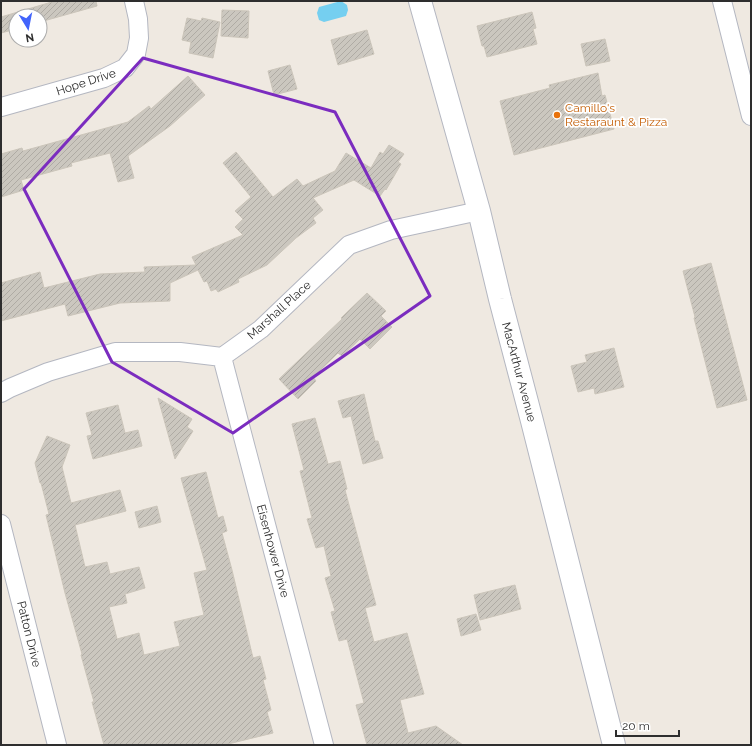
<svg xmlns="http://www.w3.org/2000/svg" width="752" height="746" font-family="Raleway,sans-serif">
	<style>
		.water { fill: #75cff0 }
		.building { fill: url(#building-hatch); stroke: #cbc5ba }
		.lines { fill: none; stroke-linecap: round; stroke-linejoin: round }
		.street-casing { stroke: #b4b7c1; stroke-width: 20 }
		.secondary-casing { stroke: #b4b7c1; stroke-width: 24 }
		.street { stroke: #fff; stroke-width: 18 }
		.secondary { stroke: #fff; stroke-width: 22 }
		.marked { fill: none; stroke: #7b2cbf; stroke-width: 3; stroke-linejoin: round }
		.food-dot { fill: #e8710a; stroke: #fff; stroke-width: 1.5 }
		.labels { text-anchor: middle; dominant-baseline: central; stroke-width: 3.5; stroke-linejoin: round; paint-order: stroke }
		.street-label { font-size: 12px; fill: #2e2e2e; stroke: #fff }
		.food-label { font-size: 12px; fill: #c56008; stroke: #fff; text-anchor: start }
	</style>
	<defs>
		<pattern id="building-hatch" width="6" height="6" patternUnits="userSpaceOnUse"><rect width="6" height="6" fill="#cbc7bf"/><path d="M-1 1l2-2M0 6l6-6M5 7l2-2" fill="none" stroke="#afaba4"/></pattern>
	</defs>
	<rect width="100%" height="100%" fill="#efe9e1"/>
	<path class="water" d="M341,1L347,5L348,10L346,16L324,22L319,20L317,13L319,7Z"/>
	<path class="building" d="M55,1H96L97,6L40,22V16H16V29L1,33V17Z
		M222,10L249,11L248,38L221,36Z
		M532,12L536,28L533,29L537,44L487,57L484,46H482L477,26Z
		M187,18L201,21L202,18L220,22L213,58L189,53L191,42L182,40Z
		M367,30L374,54L338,65L331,40Z
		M605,39L610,61L586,66L581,44Z
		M290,65L297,89L274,95L268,71Z
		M598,73L602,96L605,95L614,129L514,155L500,101L550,88L549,85Z
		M188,76L205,95L170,126L128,156L134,178L118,182L110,153L71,163L72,166L21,180L24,190L1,197V154L22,148L23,151L128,122L149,106L151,109Z
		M389,145L404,154L398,162L401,164L386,190L385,189L380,196L354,180L313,198L323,210L313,218L316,223L296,238L267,265L238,279L239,282L218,292L216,289L211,291L207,281L204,282L198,270L170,283V301L120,303L68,316L65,304L1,321V283L40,272L44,288L100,274L145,272L144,267L196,265L192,257L243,235L235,227L243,219L235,211L251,197L223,163L236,152L273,197L297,179L303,186L335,171L346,153L371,168L380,152L383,154Z
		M711,263L747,400L717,408L694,318L695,317L683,271Z
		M367,293L386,311L381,316L392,327L370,349L360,339L342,356L338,353L313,377L316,381L298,399L279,379L342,319L341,318Z
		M614,348L624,387L595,394L594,388L578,392L571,366L587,362L585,355Z
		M364,394L375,441H378L383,458L363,464L351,416L343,418L338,401Z
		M158,398L192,419L187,427L193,431L175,459Z
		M118,405L125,433L138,430L142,446L93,459L87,436L92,435L86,413Z
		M315,418L328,464L340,461L347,489L345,490L376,605L365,608L374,642L407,633L424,694L400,700L408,733L436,726L463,745H367L356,705L364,703L347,639L339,641L331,612L335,611L325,578L331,576L324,546L316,548L307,519L312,518L300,471L304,470L292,424Z
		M47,436L70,445L62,467L71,503L120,490L126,511L75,525L85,567L107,562L110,574L139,567L145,588L125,594L127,603L109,607L117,639L139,633L144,655L180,646L174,622L204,615L194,573L207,570L181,478L206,472L218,518L223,516L227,531L222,533L232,570L253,658L260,656L266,679L263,680L271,710L267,712L273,733L224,745H104L92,702H94L81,655L82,654L65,593L46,515L49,514L41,483H40L35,463Z
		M157,506L161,522L139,528L135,512Z
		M515,585L521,609L480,620L474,595Z
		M476,614L481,630L461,636L457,619Z"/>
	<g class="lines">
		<g class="street-casing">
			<path id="street" d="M722,1L751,116
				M1,107L104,78L125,68L136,54L139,38L138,19L134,1
				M222,357L324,745
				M1,393L10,388L48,372L115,352H180L222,357L261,329L349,245L391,230L479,211
				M1,524L57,745"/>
		</g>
		<g class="secondary-casing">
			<path id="secondary" d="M420,1L479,211L500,299L532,421L614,745"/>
		</g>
		<use href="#street" class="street"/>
		<use href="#secondary" class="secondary"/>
	</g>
	<path class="marked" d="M143,58L335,112L430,296L233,433L112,362L24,189Z"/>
	<circle class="food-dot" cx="557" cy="115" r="4"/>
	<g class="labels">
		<g class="street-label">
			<text transform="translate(86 82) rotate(-18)">Hope Drive</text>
			<text transform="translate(279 310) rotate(-42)">Marshall Place</text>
			<text transform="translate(519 372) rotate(75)">MacArthur Avenue</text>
			<text transform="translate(273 551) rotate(75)">Eisenhower Drive</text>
			<text transform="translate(29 634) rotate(76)">Patton Drive</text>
		</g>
		<g class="food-label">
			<text x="565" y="108">Camillo's<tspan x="565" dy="14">Restaraunt &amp; Pizza</tspan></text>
		</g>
	</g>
	<rect width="752" height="746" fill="none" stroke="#2e2e2e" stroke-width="4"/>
	<g transform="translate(28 28) rotate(170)"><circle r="19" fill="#ffffff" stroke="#ababab"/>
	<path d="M0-3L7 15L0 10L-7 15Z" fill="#4264fb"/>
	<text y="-6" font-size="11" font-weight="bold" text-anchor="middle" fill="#2e2e2e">N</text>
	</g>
	<path d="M616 730v6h63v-6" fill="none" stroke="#2e2e2e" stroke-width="2"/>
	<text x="622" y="730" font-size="12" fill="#2e2e2e" stroke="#ffffff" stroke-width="3" paint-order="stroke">20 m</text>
</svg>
